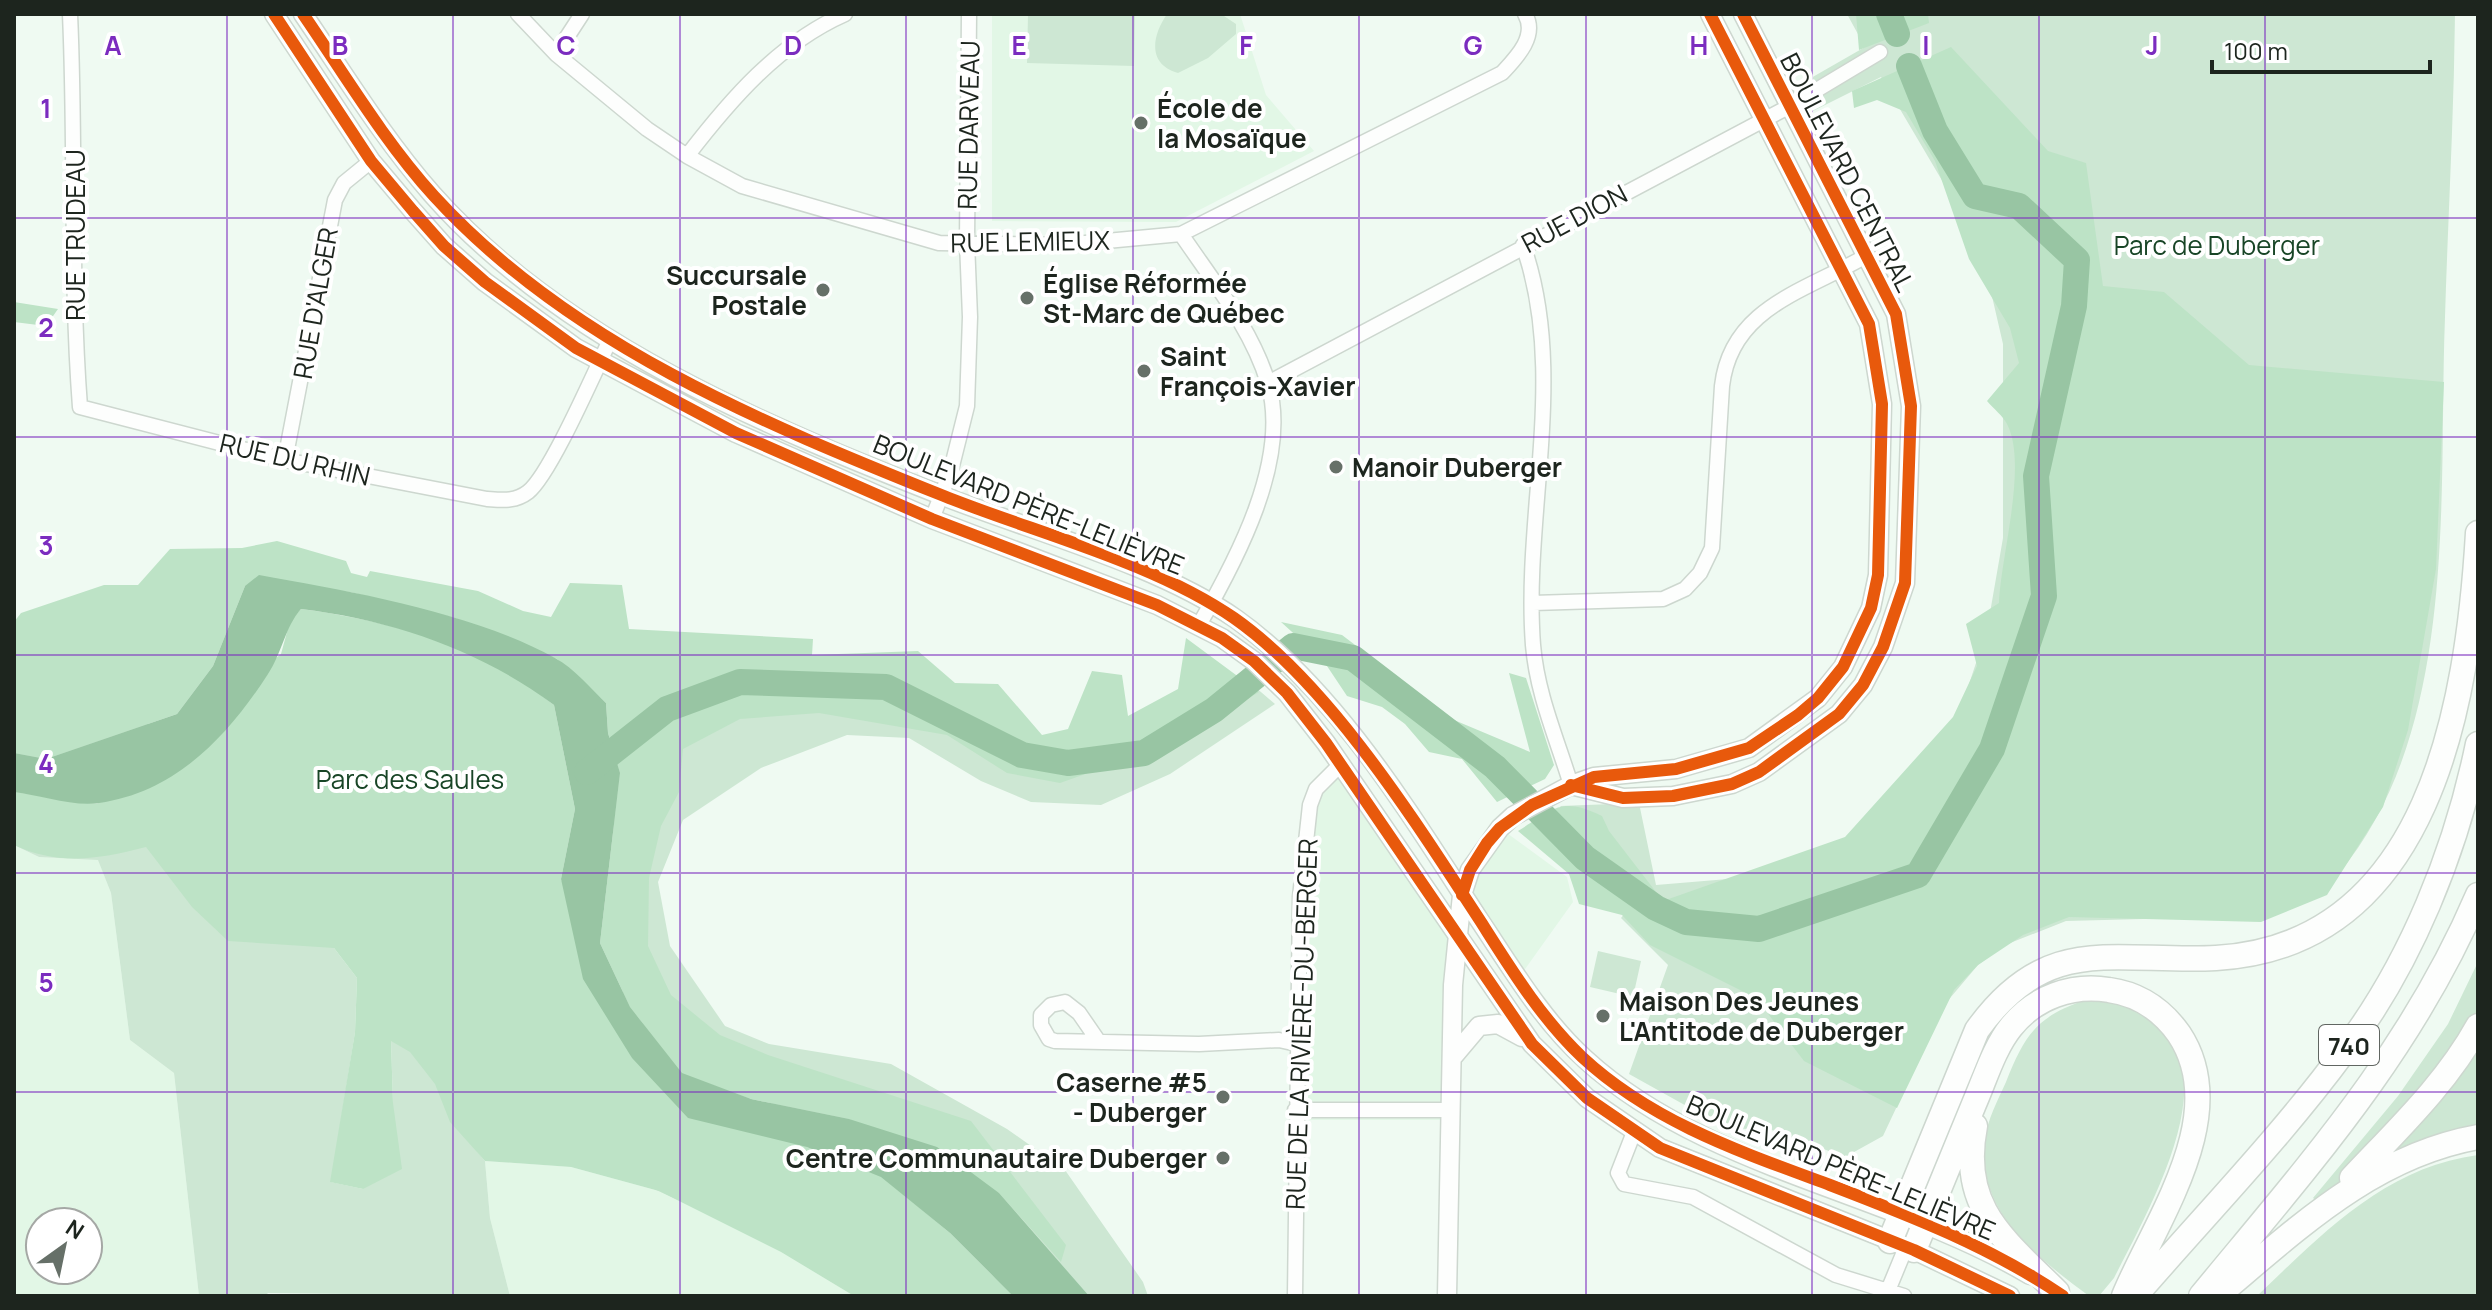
<svg xmlns="http://www.w3.org/2000/svg" width="2492" height="1310" font-family="Manrope,sans-serif">
	<style>
		.built { fill: #e2f7e6; fill-rule: evenodd }
		.green { fill: #cde7d3; fill-rule: evenodd }
		.forest { fill: #bde3c6 }
		.water { fill: #98c5a3 }
		.lines { fill: none; stroke-linecap: round; stroke-linejoin: round }
		.river { stroke: #98c5a3; stroke-width: 26 }
		.street-casing { stroke: #cdd7cf; stroke-width: 17 }
		.secondary-casing { stroke: #cdd7cf; stroke-width: 21 }
		.highway-casing { stroke: #cdd7cf; stroke-width: 27 }
		.street { stroke: #fdfefd; stroke-width: 14 }
		.secondary { stroke: #fdfefd; stroke-width: 18 }
		.highway { stroke: #fdfefd; stroke-width: 24 }
		.cycleway-casing { stroke: #fff; stroke-width: 17 }
		.cycleway { stroke: #e8590c; stroke-width: 12 }
		.grid { fill: none; stroke: #7b2cbf; stroke-width: 2; stroke-opacity: 0.55 }
		.poi-dot { fill: #667068; stroke: #fff; stroke-width: 3 }
		.labels { text-anchor: middle; dominant-baseline: central; stroke-width: 8; stroke-linejoin: round; paint-order: stroke }
		.shield { fill: #fff; stroke: #616662; stroke-width: 2 }
		.shield-label { font-size: 24px; font-weight: bold; fill: #1d251e }
		.poi-label { font-size: 26px; font-weight: bold; fill: #1d251e; stroke: #fff; text-anchor: start }
		.street-label { font-size: 26px; fill: #1d251e; stroke: #fff }
		.park-label { font-size: 26px; fill: #184526; stroke: #fff }
		.grid-label { font-size: 26px; text-anchor: middle; font-weight: bold; fill: #7b2cbf; stroke: #fff; stroke-width: 8; stroke-linejoin: round; paint-order: stroke }
	</style>
	<rect width="100%" height="100%" fill="#effaf2"/>
	<path class="built" d="M992,14H1240L1266,95L1314,151L1176,222L992,221Z
		M1341,764L1458,937L1454,1120H1295L1310,805Z
		M1500,828L1567,877L1573,902L1518,979L1462,895Z
		M14,845L39,857L98,859L111,893L130,1040L174,1073L199,1296H14ZM40,1222H88V1270H40Z
		M485,1161L571,1167L659,1191L781,1252L854,1296H510L490,1218Z"/>
	<path class="green" d="M1028,14H1135L1134,66L1027,63Z
		M1167,14H1221L1236,24V34L1208,58L1178,73C1147,64 1152,36 1167,14Z
		M1847,14H2455C2454,115 2448,216 2445,317C2438,495 2460,728 2339,873L2143,919L2066,921L2005,945L1978,965L1945,1004L1883,1136L1845,1157L1772,1130L1726,1128L1629,1074L1668,965L1621,918L1639,896L1560,806L1639,803L1656,885L1728,879L1842,847L1960,711L1987,630L2003,538V344L1991,292L1950,194L1881,77L1813,111L1797,86L1865,47Z
		M14,646L585,978L1020,1296H859L789,1250L561,1147L475,1149L485,1161L490,1218L510,1296L268,1293L265,1296H199L174,1073L130,1040L111,893L98,860L39,857L14,845ZM334,948H347L401,1046L391,1040L393,1103L363,1189L331,1182L355,1032L357,978Z
		M1240,674L1275,704L1170,774L1101,805L1031,802L981,781L909,738L847,735L761,768L683,820L658,882L670,946L725,1026L769,1044L891,1064L1007,1129L1065,1170L1143,1282L1148,1296H1083L624,1012L609,750L740,678L1023,747L1208,702Z
		M1598,951L1641,961L1633,997L1590,987Z
		M2478,962V1020L2416,1105L2319,1203L2313,1198L2398,1096L2448,1024Z
		M2088,999C2260,1018 2158,1191 2114,1278L2099,1296H2089C2039,1259 1975,1211 1985,1140C1987,1120 1998,1100 2006,1082C2025,1034 2037,1016 2088,999Z
		M2478,1040V1125L2431,1137L2388,1154Z
		M2478,1155V1296H2257C2321,1235 2385,1167 2478,1155Z"/>
	<path class="forest" d="M1856,14H1928L1929,23L1859,50Z
		M1951,47L2048,151L2086,163L2103,286L2164,292L2249,365L2444,382L2436,569L2408,730L2383,807L2327,895L2261,922L2069,917L2023,935L1978,965L1954,990L1897,1108L1804,1061L1756,998L1650,945L1622,915L1579,904L1569,874L1518,831C1554,809 1560,796 1602,816L1609,831L1663,901L1845,837L1953,717L1977,666L1966,624L1999,603C2001,555 2028,464 2007,424C2003,416 1993,408 1987,401L2019,363L2010,328L1969,259L1935,161L1906,112L1877,100L1854,108L1852,91Z
		M14,302L58,309L46,326L14,322Z
		M277,541L346,561L351,573L367,577L370,571L478,591L523,611L551,617L570,583L622,585L629,629L813,639L812,655L918,651L955,683L998,684L1042,735L1068,729L1092,671L1122,675L1128,716L1178,689L1186,638L1259,692L1178,741L1060,783L1007,773L947,735L819,713L740,719L683,749L679,792L661,826L649,878L648,946L671,995L720,1035L768,1055L971,1121L1066,1245L1061,1262L999,1193L849,1119L751,1099L682,1074L630,1007L600,943L620,773L608,733L606,703L557,659L455,618L350,592L245,586L213,666L177,714L46,759L14,753V622L21,613L104,585H138L170,549L242,548Z
		M301,609C371,618 447,637 508,672C524,681 539,694 554,705L575,809L561,879L632,1058L807,1147L881,1176L950,1233L1013,1296H854L781,1252L659,1191L571,1167L485,1161L450,1122L435,1084L410,1052L391,1041L393,1103L402,1169L363,1189L330,1182L355,1032L357,978L334,948L228,941L192,907L146,847C100,859 58,866 14,845V792L97,804L281,654L290,621Z
		M1281,622L1342,635L1454,720L1530,752L1509,673L1526,678L1554,765L1545,779L1497,802L1462,759L1429,752L1405,724L1382,707L1347,696L1323,660Z"/>
	<path class="water" d="M259,575C354,592 471,612 555,658C574,668 591,689 606,703L608,733L620,773L600,943L630,1007L682,1073L751,1099L849,1119L937,1147L999,1193L1089,1296H1013L950,1233L881,1177L807,1147L688,1118L632,1058L583,979L561,879L575,809L554,705C480,650 392,620 301,609C285,627 282,653 268,674C228,736 176,792 99,803C74,807 39,795 14,792V753L46,759L177,714L213,666L245,586Z"/>
	<g class="lines">
		<path class="river" d="M1889,14L1897,34
			M587,772L667,709L740,682L886,687L1022,755L1068,763L1144,753L1214,710L1293,646L1353,658L1495,767L1585,858L1656,908L1686,922L1759,929L1918,875L1992,749L2044,596L2036,476L2074,306L2077,260L2019,206L1975,196L1935,131L1909,66"/>
		<g class="street-casing">
			<path id="street" d="M70,14C76,145 70,277 80,407L285,460L487,499C502,500 515,502 528,492C550,475 595,371 610,340
				M518,14L556,54L647,129L687,156L742,186L939,243L1064,245L1181,234L1502,73C1516,58 1538,36 1525,14
				M556,54L582,14
				M687,156C730,100 779,43 845,14
				M1181,234C1212,280 1252,329 1268,383C1291,459 1236,561 1199,625
				M1523,245C1568,373 1523,513 1533,645C1537,694 1557,739 1571,785
				M1268,383L1790,106L1880,52
				M285,460L335,200L344,183L371,161
				M932,519L951,470L967,406L970,317L967,242L969,14
				M1533,603L1663,599L1685,589L1700,573L1712,548L1722,386C1731,307 1806,291 1866,256
				M1099,1042L1079,1013L1065,1002L1051,1005L1041,1015V1025L1049,1039L1055,1041L1199,1044L1279,1040L1297,1044
				M1295,1110H1452
				M1634,1132L1618,1173L1624,1184L1693,1197L1836,1275L1904,1296
				M1887,1293L1906,1247
				M1295,1296L1300,897L1310,805L1316,789L1341,764"/>
		</g>
		<g class="secondary-casing">
			<path id="secondary" d="M274,14L371,161L413,211L444,246L485,282L576,348L736,433L932,519L1157,605L1222,638L1254,661L1287,693L1326,743L1532,1044L1587,1098L1660,1148L1914,1250L2010,1296
				M303,14C344,74 383,138 432,194C563,343 770,428 951,499C1039,533 1160,566 1236,619C1337,691 1411,816 1478,918C1511,967 1541,1019 1585,1059C1705,1169 1890,1192 2030,1275
				M1571,785L1623,798L1673,796L1732,784L1759,772L1839,714L1863,685L1883,647L1905,583L1911,406L1896,314L1743,14
				M1452,1058L1479,1026L1498,1024L1522,1037
				M1447,1296L1453,985L1462,895L1470,870L1500,828L1513,816L1571,785L1594,777L1676,769L1749,748L1818,698L1843,667L1871,608L1878,575L1882,404L1869,324L1710,14"/>
		</g>
		<g class="highway-casing">
			<path id="highway" d="M1975,1126C1959,1208 2004,1239 2057,1292
				M2352,1178C2397,1130 2446,1084 2478,1026
				M1890,1241L1977,1030C2047,932 2113,963 2216,958C2430,946 2468,703 2478,533
				M1914,1250C1934,1201 1954,1152 1974,1104C1985,1079 1994,1048 2011,1027C2035,997 2072,984 2109,990C2138,994 2162,1010 2179,1034C2233,1115 2155,1221 2124,1296
				M2135,1296C2205,1215 2281,1137 2345,1050C2411,963 2456,851 2478,744
				M2201,1296C2308,1166 2411,1052 2478,895
				M2217,1296C2297,1229 2372,1156 2478,1137"/>
		</g>
		<use href="#street" class="street"/>
		<use href="#secondary" class="secondary"/>
		<use href="#highway" class="highway"/>
		<g class="cycleway-casing">
			<path id="cycleway" d="M274,14L371,161L413,211L444,246L485,282L576,348L736,433L932,519L1157,605L1222,638L1254,661L1287,693L1326,743L1532,1044L1587,1098L1660,1148L1914,1250L2010,1296
				M303,14C345,75 384,141 434,196C569,344 762,423 944,496C1036,533 1153,562 1234,618C1331,686 1416,823 1481,922C1511,969 1541,1018 1582,1057C1652,1122 1741,1152 1830,1185C1911,1216 1991,1247 2063,1296
				M1571,785L1623,798L1673,796L1732,784L1759,772L1839,714L1863,685L1883,647L1905,583L1911,406L1896,314L1743,14
				M1462,895L1470,870L1487,843L1500,828L1532,805L1594,777L1676,769L1749,748L1798,715L1818,698L1843,667L1871,608L1878,575L1882,404L1869,324L1710,14"/>
		</g>
		<use href="#cycleway" class="cycleway"/>
	</g>
	<path class="grid" d="M227,14V1296M453,14V1296M680,14V1296M906,14V1296M1133,14V1296M1359,14V1296M1586,14V1296M1812,14V1296M2039,14V1296M2265,14V1296M14,218H2478M14,437H2478M14,655H2478M14,873H2478M14,1092H2478"/>
	<g class="poi-dot">
		<circle cx="1141" cy="123" r="8"/>
		<circle cx="823" cy="290" r="8"/>
		<circle cx="1027" cy="298" r="8"/>
		<circle cx="1144" cy="371" r="8"/>
		<circle cx="1336" cy="467" r="8"/>
		<circle cx="1603" cy="1016" r="8"/>
		<circle cx="1223" cy="1097" r="8"/>
		<circle cx="1223" cy="1158" r="8"/>
	</g>
	<g class="labels">
		<rect class="shield" x="2319" y="1025" width="60" height="40" rx="6"/>
		<g class="shield-label">
			<text x="2349" y="1045">740</text>
		</g>
		<g class="poi-label">
			<text x="1157" y="108">École de<tspan x="1157" dy="30">la Mosaïque</tspan></text>
			<text x="807" y="275" text-anchor="end">Succursale<tspan x="807" dy="30">Postale</tspan></text>
			<text x="1043" y="283">Église Réformée<tspan x="1043" dy="30">St-Marc de Québec</tspan></text>
			<text x="1160" y="356">Saint<tspan x="1160" dy="30">François-Xavier</tspan></text>
			<text x="1352" y="467">Manoir Duberger</text>
			<text x="1619" y="1001">Maison Des Jeunes<tspan x="1619" dy="30">L'Antitode de Duberger</tspan></text>
			<text x="1207" y="1082" text-anchor="end">Caserne #5<tspan x="1207" dy="30">- Duberger</tspan></text>
			<text x="1207" y="1158" text-anchor="end">Centre Communautaire Duberger</text>
		</g>
		<g class="street-label">
			<text transform="translate(968 125) rotate(-89)">RUE DARVEAU</text>
			<text transform="translate(1848 172) rotate(63)">BOULEVARD CENTRAL</text>
			<text transform="translate(1574 218) rotate(-28)">RUE DION</text>
			<text transform="translate(75 235) rotate(-90)">RUE TRUDEAU</text>
			<text transform="translate(1030 241) rotate(-1)">RUE LEMIEUX</text>
			<text transform="translate(315 303) rotate(-80)">RUE D'ALGER</text>
			<text transform="translate(295 459) rotate(13)">RUE DU RHIN</text>
			<text transform="translate(1029 504) rotate(22)">BOULEVARD PÈRE-LELIÈVRE</text>
			<text transform="translate(1301 1024) rotate(-88)">RUE DE LA RIVIÈRE-DU-BERGER</text>
			<text transform="translate(1841 1167) rotate(23)">BOULEVARD PÈRE-LELIÈVRE</text>
		</g>
		<g class="park-label">
			<text x="2217" y="245">Parc de Duberger</text>
			<text x="410" y="779">Parc des Saules</text>
		</g>
	</g>
	<g class="grid-label">
		<text x="113" y="55">A</text>
		<text x="340" y="55">B</text>
		<text x="566" y="55">C</text>
		<text x="793" y="55">D</text>
		<text x="1019" y="55">E</text>
		<text x="1246" y="55">F</text>
		<text x="1473" y="55">G</text>
		<text x="1699" y="55">H</text>
		<text x="1926" y="55">I</text>
		<text x="2152" y="55">J</text>
		<text x="46" y="118">1</text>
		<text x="46" y="337">2</text>
		<text x="46" y="555">3</text>
		<text x="46" y="773">4</text>
		<text x="46" y="992">5</text>
	</g>
	<rect width="2492" height="1310" fill="none" stroke="#1d251e" stroke-width="32"/>
	<g transform="translate(64 1246) rotate(33)"><circle r="38" fill="#ffffff" stroke="#a5a8a5" stroke-width="2"/>
	<path d="M0-6L14 30L0 20L-14 30Z" fill="#667068"/>
	<text y="-12" font-size="22" font-weight="bold" text-anchor="middle" fill="#1d251e">N</text>
	</g>
	<path d="M2212 60v12h218v-12" fill="none" stroke="#1d251e" stroke-width="4"/>
	<text x="2224" y="60" font-size="24" fill="#1d251e" stroke="#ffffff" stroke-width="6" paint-order="stroke">100 m</text>
</svg>
